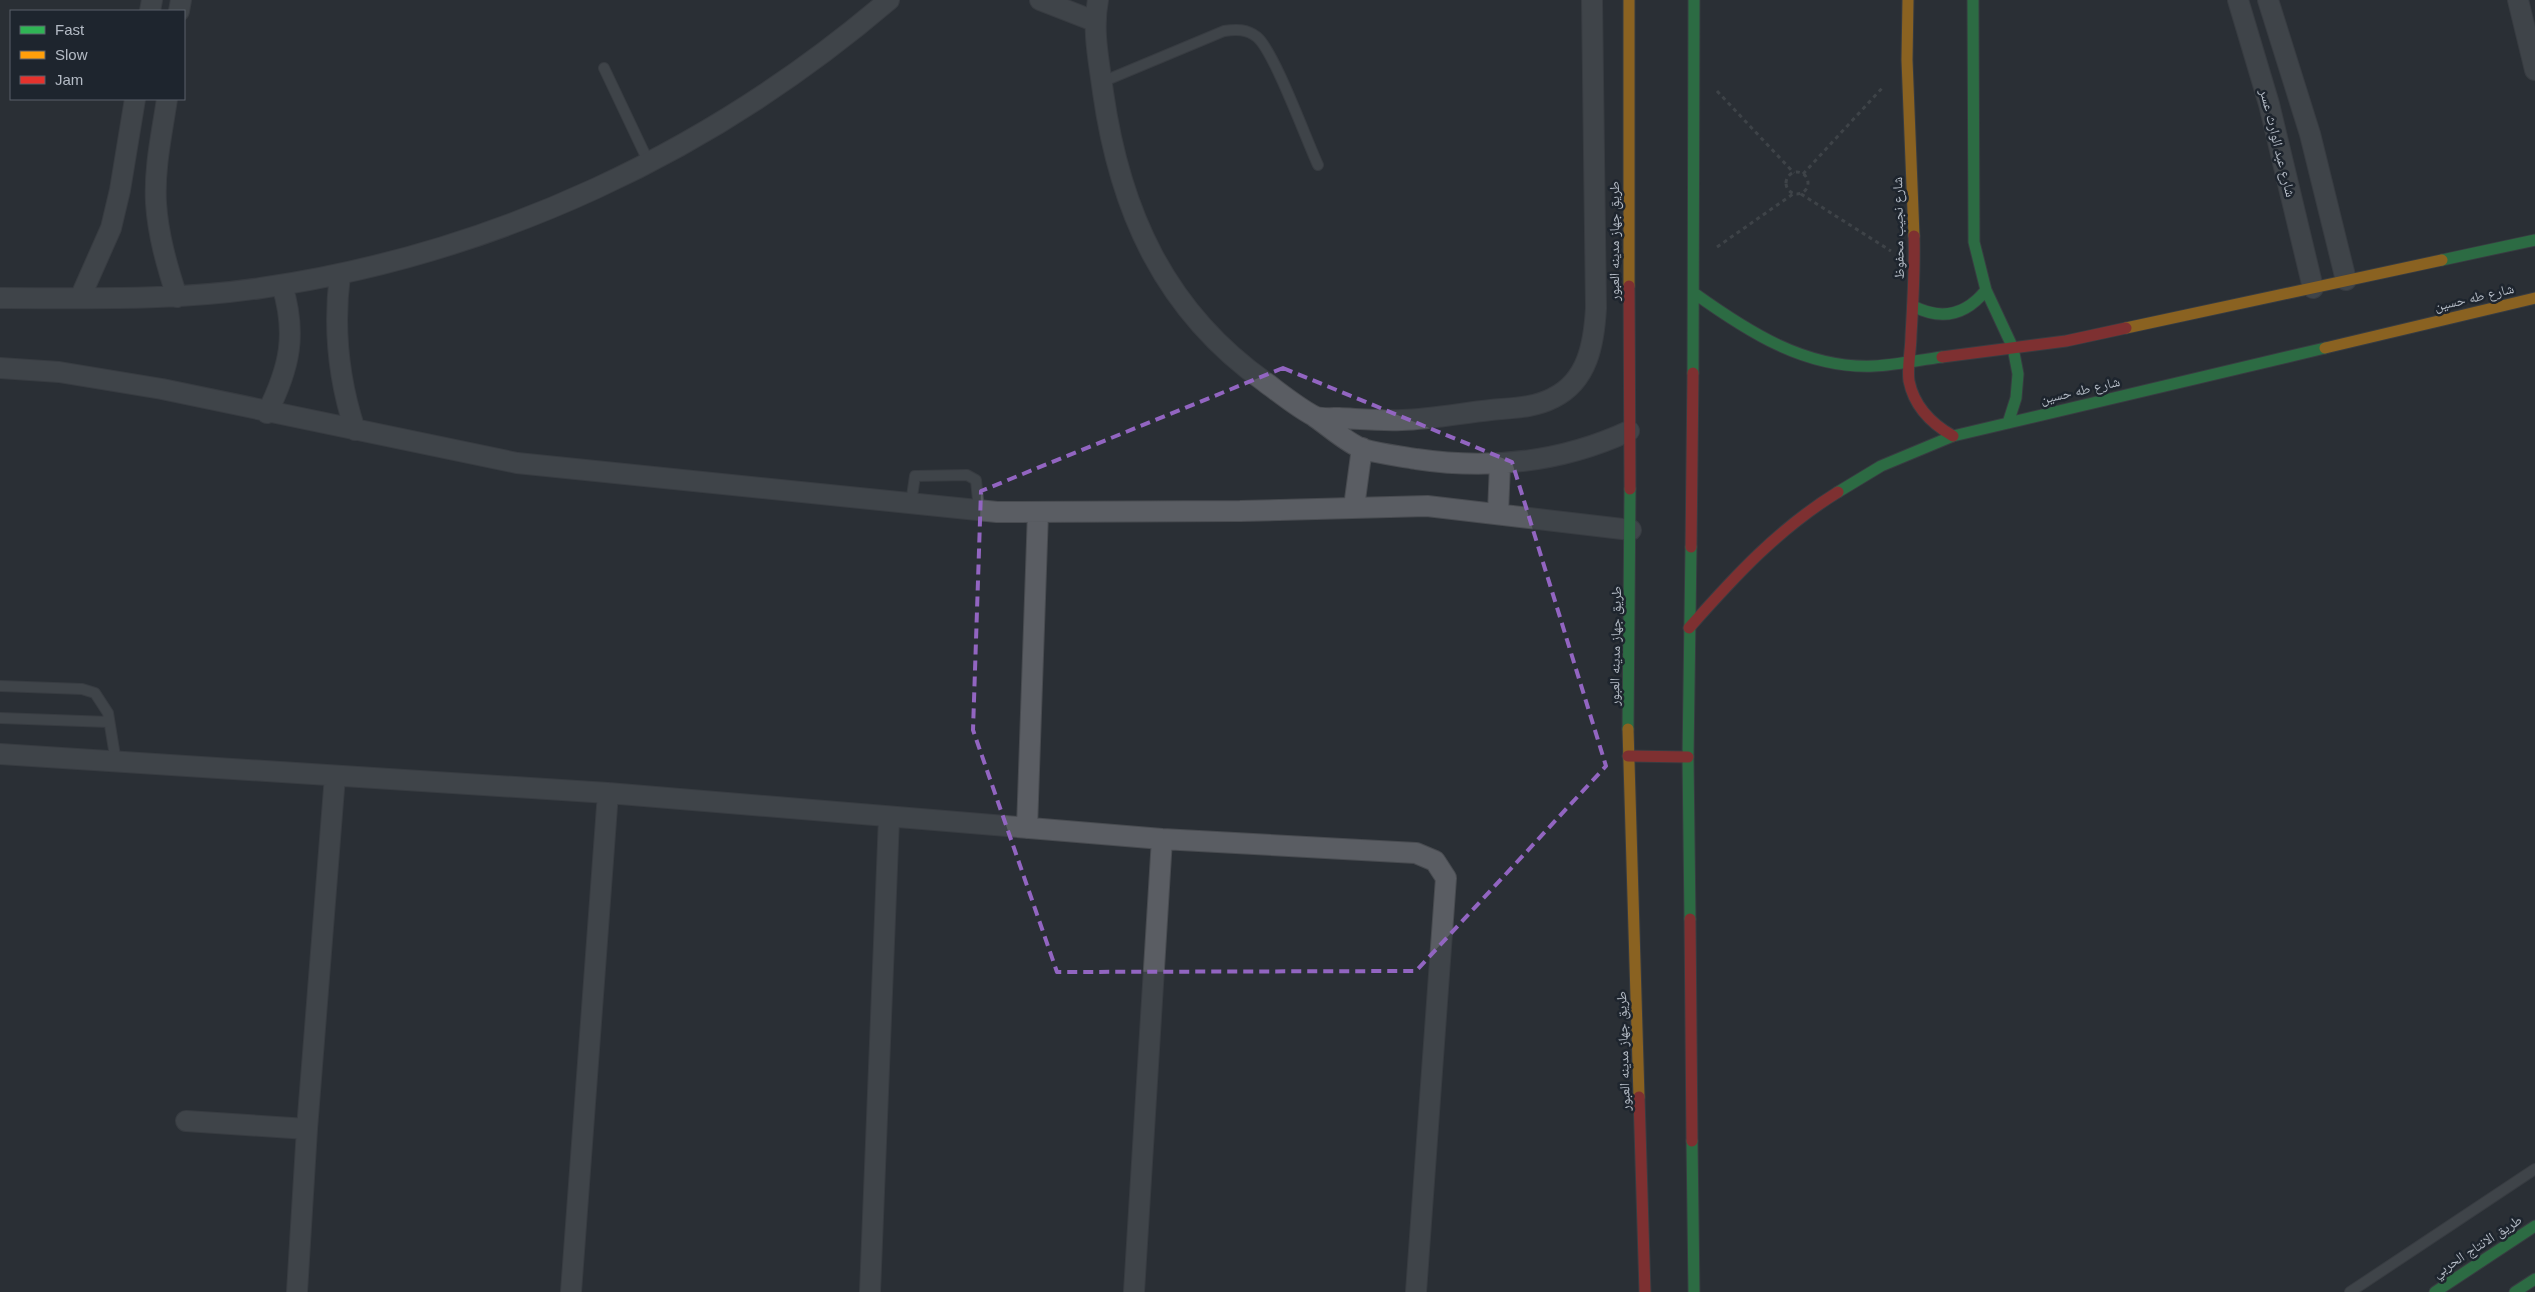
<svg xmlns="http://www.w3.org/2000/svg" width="2535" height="1292" font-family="Arial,'Noto Naskh Arabic',sans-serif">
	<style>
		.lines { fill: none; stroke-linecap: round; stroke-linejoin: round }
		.lane-casing { stroke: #484b50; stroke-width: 12 }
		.street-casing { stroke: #484b50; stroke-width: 22 }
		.fast-casing { stroke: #484b50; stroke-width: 13 }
		.slow-casing { stroke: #484b50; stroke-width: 13 }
		.jam-casing { stroke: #484b50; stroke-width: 13 }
		.path { stroke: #585c60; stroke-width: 3; stroke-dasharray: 4 4; stroke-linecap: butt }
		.lane { stroke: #5a5d63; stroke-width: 10 }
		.street { stroke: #5a5d63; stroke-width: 20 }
		.fast { stroke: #30b455; stroke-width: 11 }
		.slow { stroke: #ff9f0a; stroke-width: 11 }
		.jam { stroke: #e5322d; stroke-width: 11 }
		.marked { fill: none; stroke: #9265c1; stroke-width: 4; stroke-dasharray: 10 6; stroke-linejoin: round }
		.labels { text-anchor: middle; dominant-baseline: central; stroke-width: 5; stroke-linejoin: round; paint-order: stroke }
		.street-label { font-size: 14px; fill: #b4bbc5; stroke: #1e252e }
	</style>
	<rect width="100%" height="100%" fill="#2a2f35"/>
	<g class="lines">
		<g class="lane-casing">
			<path id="lane" d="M604,68L649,163
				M1102,82L1224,31C1236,29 1247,29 1257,37C1274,51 1306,139 1318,165
				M911,503L915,476L967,475L976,480L979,510
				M0,686L82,689L95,693L108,713L116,762
				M0,718L109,722
				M2350,1292L2535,1169"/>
		</g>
		<g class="street-casing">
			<path id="street" d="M1040,0L1094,21
				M1098,0C1092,31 1099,61 1103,92C1120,212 1165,311 1265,382C1280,393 1297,407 1314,416C1320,419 1331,418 1339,418C1360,419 1381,421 1402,420C1432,419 1462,413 1491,410C1511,408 1534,408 1553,398C1588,381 1594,343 1596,308L1592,0
				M2238,0L2269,104L2313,288
				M2268,0L2310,134L2346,280
				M2518,0L2535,70
				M150,11L152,0
				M179,11L181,0
				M167,99C162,133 154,168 156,203C158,235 167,266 177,297
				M340,275C333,329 338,378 355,430
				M0,298C87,298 175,301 261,288C494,254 710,153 889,0
				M80,298L111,228L120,190L135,99
				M0,368L59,372L162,389L517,463L997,512L1240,511L1427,506L1631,530
				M267,413C290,367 297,334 282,285
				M1315,417C1330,427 1347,443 1363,449C1380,454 1399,456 1416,459C1490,470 1560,463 1629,431
				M1354,507L1362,448
				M1498,513L1500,464
				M0,754L608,793L1162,839L1416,853L1435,861L1446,878L1416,1292
				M1027,828L1038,512
				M186,1121L307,1129
				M297,1292L307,1129L335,776
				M571,1292L608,793
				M870,1292L889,818
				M1134,1292L1162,839"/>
		</g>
		<g class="fast-casing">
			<path id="fast" d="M1973,0L1974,242L1986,290L2013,348L2018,374L2016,398L2008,423
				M2442,260L2535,240
				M1694,293C1747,331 1805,369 1874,366C1896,365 1919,360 1942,357
				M1913,306C1942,321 1966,315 1986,290
				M1693,373L1694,0
				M1838,492L1881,466L1953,436L2325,348
				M1628,729L1630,489
				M1690,919L1688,757L1691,547
				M1692,1141L1694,1292
				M2435,1292L2535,1226
				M2515,1292L2535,1279"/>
		</g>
		<g class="slow-casing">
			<path id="slow" d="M1629,0V286
				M1908,0L1907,60L1914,236
				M2126,328L2442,260
				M2325,348L2535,298
				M1628,729L1639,1097"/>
		</g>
		<g class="jam-casing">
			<path id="jam" d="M1914,236C1915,270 1913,302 1911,335C1911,350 1907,367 1909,381C1914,406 1932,424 1953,436
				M1629,286L1630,489
				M1942,357L2066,341L2126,328
				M1691,547L1693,373
				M1689,628C1735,576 1778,529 1838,492
				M1628,756L1688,757
				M1690,919L1692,1141
				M1639,1097L1645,1292"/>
		</g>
		<path class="path" d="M1717,91L1794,173
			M1786 183a11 11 0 1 1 22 0a11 11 0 1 1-22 0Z
			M1803,174L1884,86
			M1801,194L1891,251
			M1717,247L1793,194"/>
		<use href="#lane" class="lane"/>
		<use href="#street" class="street"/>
		<use href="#fast" class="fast"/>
		<use href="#slow" class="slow"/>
		<use href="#jam" class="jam"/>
	</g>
	<path d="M0 0H2535V1292H0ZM1283,368L1512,462L1606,766L1416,971L1057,972L973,730L981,491Z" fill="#2a2f35" fill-opacity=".55" fill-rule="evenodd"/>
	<path class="marked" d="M1283,368L1512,462L1606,766L1416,971L1057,972L973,730L981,491Z"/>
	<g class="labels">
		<g class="street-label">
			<text transform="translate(2278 143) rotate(76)">شارع عبد الوارث عسر</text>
			<text transform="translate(1898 228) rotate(-91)">شارع نجيب محفوظ</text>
			<text transform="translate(1614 241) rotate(-90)">طريق جهاز مدينه العبور</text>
			<text transform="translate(2474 297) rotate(-13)">شارع طه حسين</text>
			<text transform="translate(2080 390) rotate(-13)">شارع طه حسين</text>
			<text transform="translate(1615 646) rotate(-89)">طريق جهاز مدينه العبور</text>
			<text transform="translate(1623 1051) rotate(-92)">طريق جهاز مدينه العبور</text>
			<text transform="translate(2477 1246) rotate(-33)">طريق الانتاج الحربي</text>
		</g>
	</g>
	<rect x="10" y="10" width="175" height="90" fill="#1e252e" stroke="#5a616a"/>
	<rect x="20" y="26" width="25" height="8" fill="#30b455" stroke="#5a616a"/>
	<text x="55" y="35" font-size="15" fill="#b4bbc5">Fast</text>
	<rect x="20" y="51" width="25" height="8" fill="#ff9f0a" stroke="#5a616a"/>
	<text x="55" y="60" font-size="15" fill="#b4bbc5">Slow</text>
	<rect x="20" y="76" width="25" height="8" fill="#e5322d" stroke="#5a616a"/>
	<text x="55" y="85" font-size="15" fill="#b4bbc5">Jam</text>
</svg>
